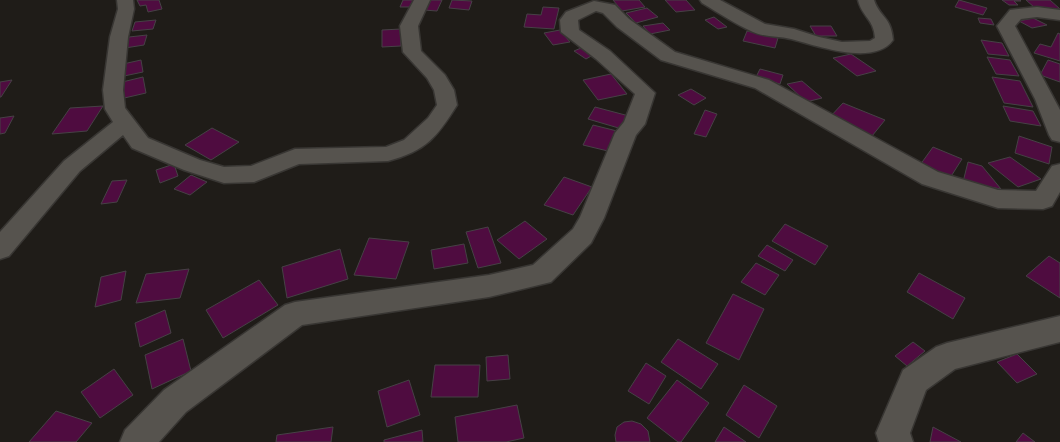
<svg xmlns="http://www.w3.org/2000/svg" width="1060" height="442" font-family="'Source Sans 3',sans-serif">
	<style>
		.building { fill: #4f0c40; stroke: #464145 }
		.lines { fill: none; stroke-linecap: round; stroke-linejoin: round }
		.minor-casing { stroke: #383633; stroke-width: 3 }
		.minor { fill: #56534e; fill-rule: evenodd }
	</style>
	<rect width="100%" height="100%" fill="#1f1c18"/>
	<path class="building" d="M137,0H159L162,9L148,12L146,5L140,6Z
		M403,0H418L415,7H400Z
		M429,0H442L437,11L424,10Z
		M452,0L472,1L469,10L449,8Z
		M613,0H639L645,7L622,11Z
		M665,0H686L695,10L676,12Z
		M959,0L987,8L983,15L955,7Z
		M1002,0H1020L1021,1H1014L1018,5H1009Z
		M1026,0H1050L1060,9L1035,8Z
		M543,7L559,8L554,29L524,27L527,14L541,15Z
		M647,8L658,17L636,23L626,13Z
		M714,17L727,27L718,29L705,20Z
		M978,18L991,19L994,25L980,23Z
		M1033,18L1047,25L1032,28L1019,21Z
		M156,20L153,29L132,31L135,22Z
		M663,23L670,30L650,34L643,26Z
		M810,26H831L837,36H816Z
		M401,29V46L382,47V30Z
		M560,30L570,42L553,45L544,33Z
		M747,31L778,38L775,48L743,41Z
		M1058,33L1060,34V61L1034,53L1040,44L1051,47Z
		M147,35L144,45L125,48L129,37Z
		M981,40L1002,43L1009,56L988,54Z
		M581,48L593,55L586,59L574,51Z
		M851,54L876,71L857,76L833,58Z
		M987,57L1010,60L1019,76L996,74Z
		M141,60L143,72L124,76L123,64Z
		M1048,60L1060,64V82L1040,75Z
		M760,69L783,75L780,84L756,77Z
		M611,74L627,94L598,100L583,80Z
		M143,77L146,93L120,99L118,83Z
		M992,77L1020,81L1033,107L1004,103Z
		M12,80L1,97H0V82Z
		M802,81L822,98L806,102L787,84Z
		M691,89L706,98L694,105L678,95Z
		M843,103L885,120L872,136L829,118Z
		M103,106L87,131L52,134L70,108Z
		M1003,106L1033,111L1041,126L1010,121Z
		M595,107L629,116L622,129L588,119Z
		M705,110L717,114L706,137L694,134Z
		M14,116L5,133L0,134V118Z
		M593,125L621,132L612,152L583,145Z
		M212,128L239,142L211,160L185,145Z
		M1019,136L1052,147L1049,164L1015,153Z
		M933,147L962,159L950,178L920,165Z
		M1010,157L1041,179L1018,187L988,163Z
		M968,162L982,166L1001,189L963,182Z
		M174,164L178,176L160,183L156,170Z
		M191,175L207,182L190,195L174,189Z
		M564,177L592,187L573,215L544,205Z
		M127,180L117,202L101,204L112,181Z
		M525,221L547,239L519,259L497,240Z
		M785,224L828,246L815,265L772,241Z
		M488,227L501,263L478,268L466,232Z
		M369,238L409,242L396,279L354,275Z
		M464,244L468,263L434,269L431,250Z
		M767,245L793,260L785,271L758,256Z
		M340,249L348,279L287,298L282,267Z
		M1049,256L1060,263V298L1026,276Z
		M756,263L779,275L765,295L741,282Z
		M189,269L180,298L136,303L146,274Z
		M126,271L121,300L95,307L101,277Z
		M919,273L965,298L953,319L907,292Z
		M259,280L278,305L223,338L206,310Z
		M733,294L764,309L739,360L706,343Z
		M165,310L171,333L140,347L135,323Z
		M183,339L191,371L152,389L145,355Z
		M678,339L718,364L701,389L661,362Z
		M913,342L925,351L907,366L895,356Z
		M1017,354L1037,374L1017,383L997,362Z
		M508,355L510,379L487,381L486,357Z
		M646,363L666,376L649,404L628,391Z
		M435,365H480L478,397H431Z
		M114,369L133,395L100,418L81,392Z
		M409,380L420,415L387,427L378,391Z
		M677,380L709,403L681,442H678L647,418Z
		M744,385L777,406L759,438L726,415Z
		M517,405L524,438L506,442H458L455,417Z
		M56,411L92,423L76,442H29Z
		M632,421L641,424L648,431L650,442H616L615,435L617,427L624,422Z
		M333,427L331,442H276L277,435Z
		M724,427L746,442H715Z
		M933,427L961,442H930Z
		M422,430L423,442H384V440Z
		M1023,433L1035,442H1016Z"/>
	<g class="lines">
		<g class="minor-casing">
			<path id="minor" d="M117,0H133L134,9L128,37L123,90L125,108L148,138L200,160L224,167L251,166L295,149L386,147L404,140L428,118L437,105L434,90L427,78L403,52L400,26L414,0H430L418,26L421,51L445,75L454,90L457,105C437,137 426,151 388,161L299,164L254,182L224,183L184,170L132,148L123,135L80,171L9,256L0,259V232L64,161L113,122L105,109L103,90L110,37L118,9Z
				M700,0H720L765,24L794,29L819,37L842,42L870,41L875,38C874,19 862,17 858,0H874C880,18 891,16 893,40C874,67 815,45 791,39C778,36 764,37 753,32C735,24 719,13 702,3Z
				M594,1L615,5L629,19L675,52L769,80L938,172L998,190L1036,191L1052,166L1060,164V192L1052,206L1043,209L998,208L922,184L755,88L661,60L617,27L603,13L596,11L578,20L579,30L610,51L655,93L645,124L636,135L604,218L591,243L551,282L489,297L302,325L186,412L159,442H120L125,430L164,390L285,305L295,302L489,275L533,265L573,229L580,217L615,133L624,122L635,94L596,59L561,32L560,20L566,12Z
				M1037,7L1060,10V20L1037,17L1021,19L1015,26L1060,110V142L1052,140L1049,135L1035,99L997,26L1010,10Z
				M1060,316V342L955,369L926,390L910,433L913,442H879L876,433L903,370L936,347L947,343Z"/>
		</g>
		<use href="#minor" class="minor"/>
	</g>
</svg>
